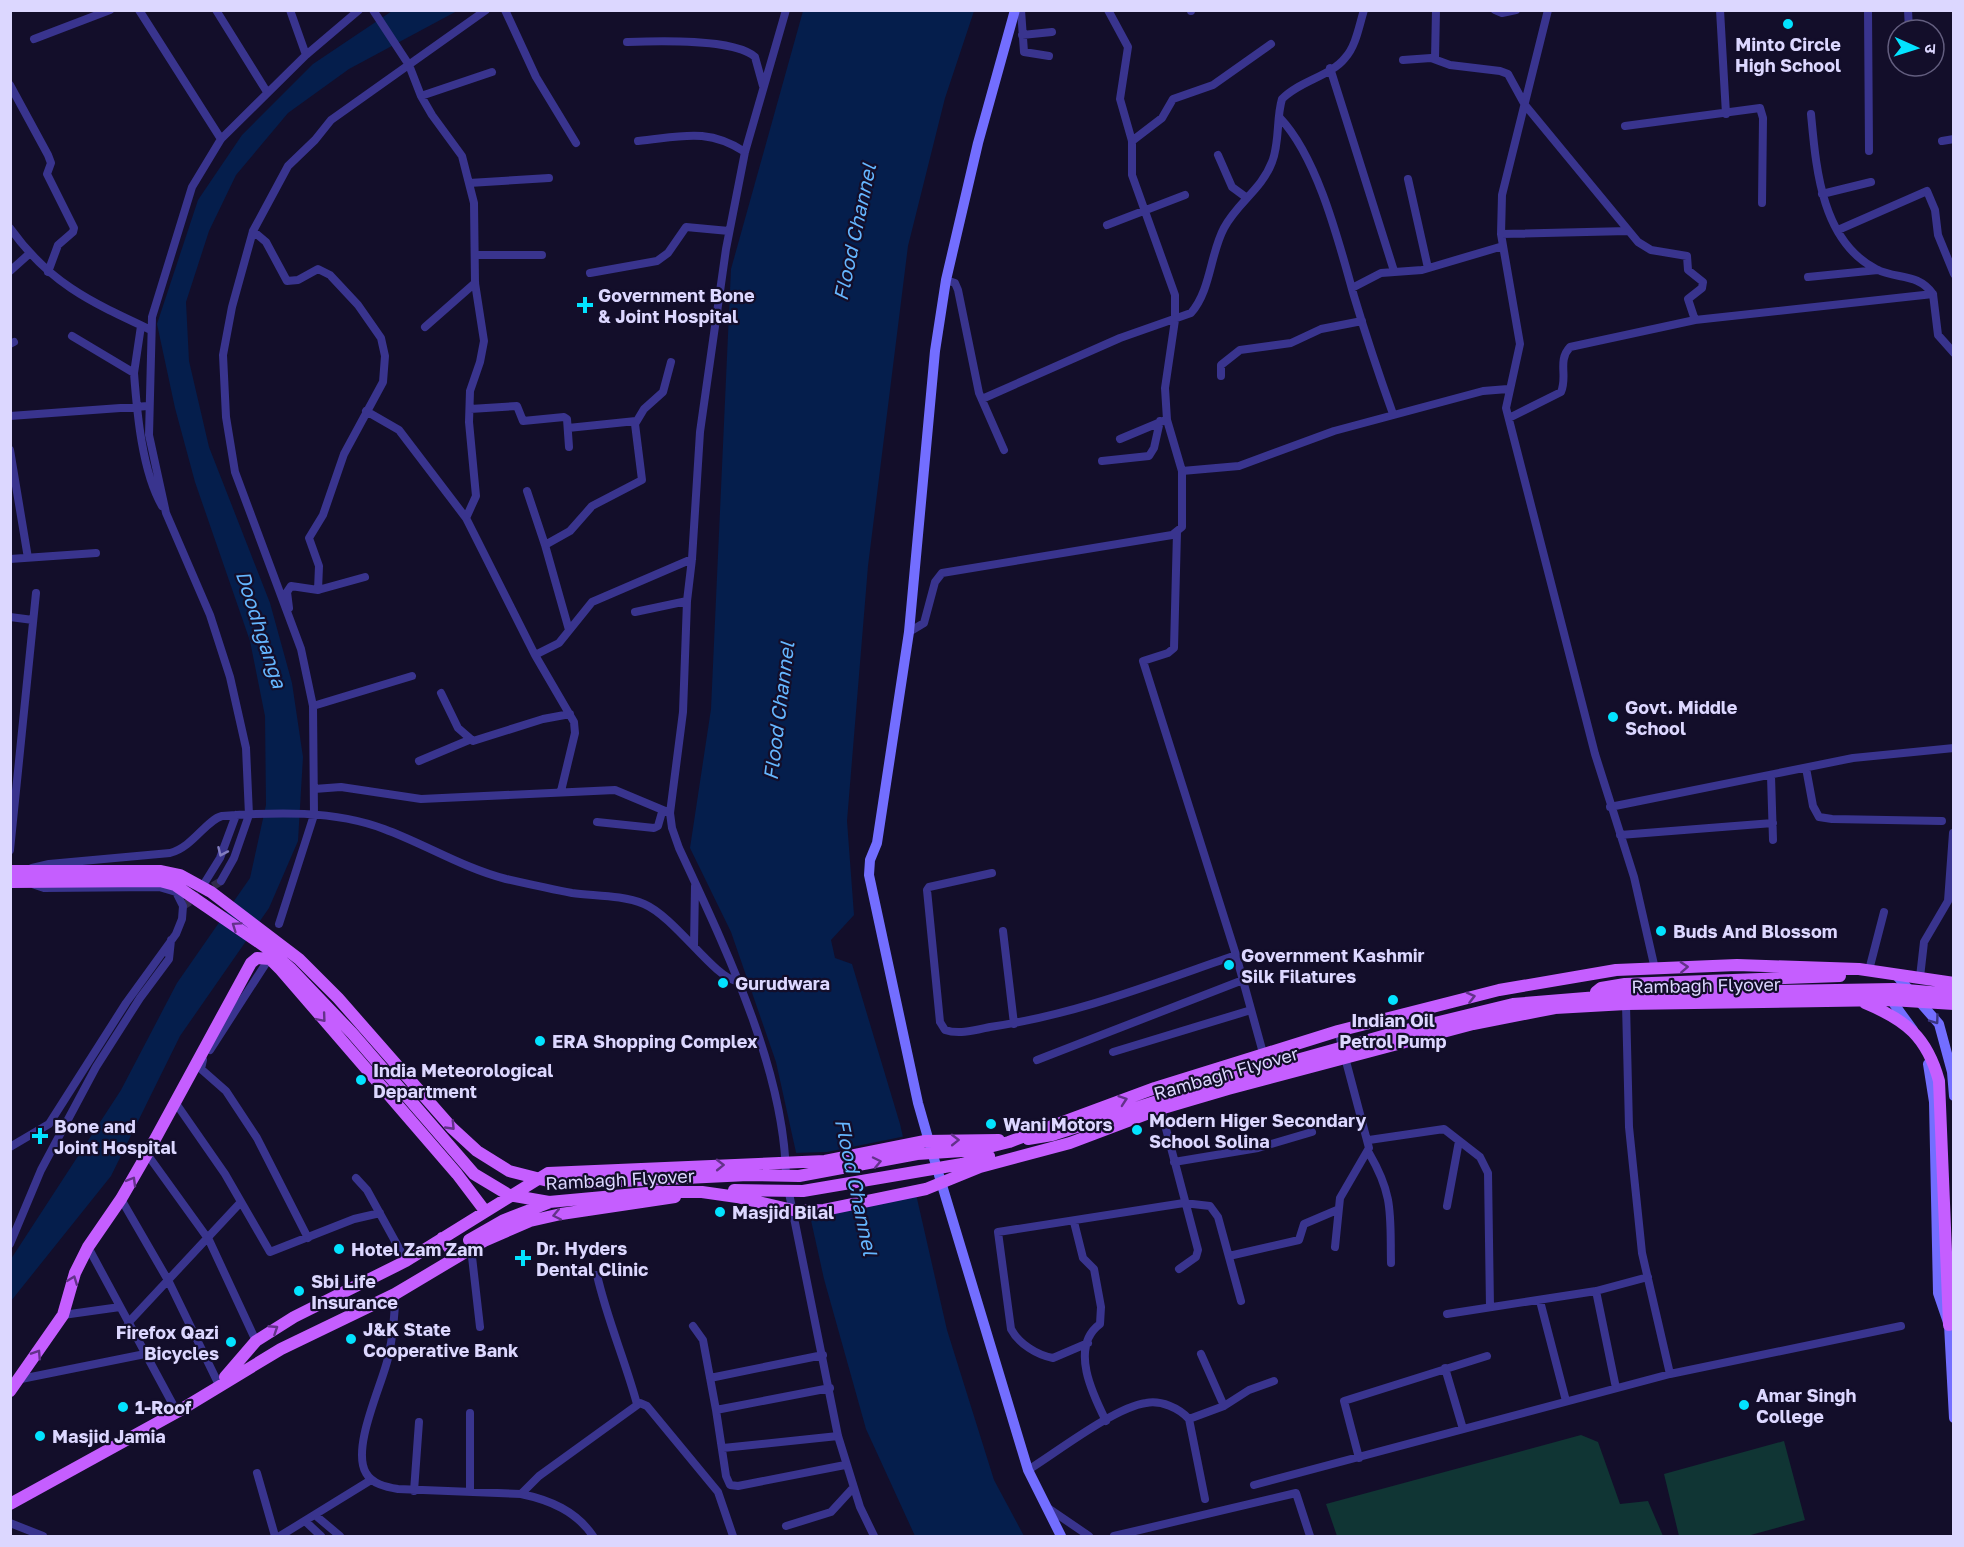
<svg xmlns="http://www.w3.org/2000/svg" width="1964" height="1547" font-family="'Golos Text','Noto Sans Devanagari',sans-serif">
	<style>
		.green { fill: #103534 }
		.water { fill: #051e4c }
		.pier { fill: #130e2a }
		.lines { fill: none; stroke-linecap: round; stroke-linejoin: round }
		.street-tunnel { stroke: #312c4a; stroke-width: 8; stroke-dasharray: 8 4; stroke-linecap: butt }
		.street { stroke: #39348e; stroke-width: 8 }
		.secondary { stroke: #736eff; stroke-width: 10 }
		.primary { stroke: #c55eff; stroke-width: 12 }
		.oneway { stroke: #827dc1 }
		.oneway2 { stroke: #63328a }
		.oneway3 { stroke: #39347f }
		.poi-dot { fill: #03e3ff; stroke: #130e2a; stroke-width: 2 }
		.labels { text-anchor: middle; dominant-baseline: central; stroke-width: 4.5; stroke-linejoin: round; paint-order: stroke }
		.poi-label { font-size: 18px; font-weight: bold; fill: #dcd7ff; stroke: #130e2a; text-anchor: start }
		.street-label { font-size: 18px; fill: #dcd7ff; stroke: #130e2a }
		.water-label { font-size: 20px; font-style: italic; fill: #65b6ff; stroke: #130e2a }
	</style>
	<rect width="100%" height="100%" fill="#130e2a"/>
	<path class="green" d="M1581,1435L1598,1442L1620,1504L1648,1501L1663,1536H1337L1326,1504Z
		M1784,1441L1805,1520L1747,1536H1679L1664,1474Z"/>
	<path class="water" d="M392,11H457L349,69L288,113L236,175L209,231L186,302L189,361L209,447L270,603L292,683L303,757L298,841L269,908L180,1036L111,1176L11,1301V1259L121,1090L177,983L250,878L266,805L265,716L250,641L195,482L175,408L157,324L198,200L242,135L313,64Z
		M803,11H974L945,98L908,246L868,566L847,821L854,915L831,940L835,958L852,964L900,1124L947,1330L994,1480L1024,1536H915L866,1429L824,1279L776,1062L731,932L690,848L711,709L731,269Z"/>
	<path class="pier" d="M906,1136L919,1193L806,1214L793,1153L827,1152Z"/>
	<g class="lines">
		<path class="street-tunnel" d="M183,906L221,881"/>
		<path class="street" d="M139,10L221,139
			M216,10L267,92
			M290,10L306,55
			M373,10L409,65L421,96L432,115L462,156L474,203L475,283L484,341L480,362L470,391L469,422L476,496L466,518L535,655L574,722L575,733L561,791
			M505,10L536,77L576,143
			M786,10L745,152L726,249L700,432L692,559L687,601L683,712L670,813L672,828L679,848C724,945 785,1070 786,1177
			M1021,10L1024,52L1049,56
			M1495,10L1502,13L1516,10
			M1548,10L1502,195L1501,234L1520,344L1506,408L1595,754L1634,877L1655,969
			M1720,10L1726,114
			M1868,10L1869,151
			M1908,10L1909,30
			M1191,11V10
			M1022,35L1052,32
			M34,39L110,10
			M627,42C655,41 734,38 755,57L763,86
			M1435,59L1436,10
			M1403,60L1431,58L1450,65L1500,71L1508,74L1525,105L1638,242L1651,250L1687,256L1688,270L1703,282L1702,288L1688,299L1695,320
			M1330,68L1394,271
			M10,85L48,155L51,163L47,174L74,228L73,232L58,245L48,272
			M421,96L492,72
			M1811,114C1816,167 1821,241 1876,269C1897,280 1917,272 1933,294
			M1280,118C1318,158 1339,243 1354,296C1366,336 1379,375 1393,414
			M1625,126L1760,108L1763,118L1762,203
			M638,141C680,137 707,127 745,152
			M1132,141L1162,118L1173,99L1213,85L1271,44
			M1942,141L1954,139
			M1218,155L1232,187L1247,198
			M1408,179L1428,268
			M469,183L549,178
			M1822,194L1871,182
			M1107,225L1185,195
			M10,228C50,284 91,302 151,330
			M1838,230L1927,191L1935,210L1938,235L1954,274
			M253,231L266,242L287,281L298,280L318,269L330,275L358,305L381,338L385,356L383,382L344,454L323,515L309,538L319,566L318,590
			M1501,234L1628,231
			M477,255H542
			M10,271L29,254
			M590,273L657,261L668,253L686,227L729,231
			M1808,277L1878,270
			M946,280L955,283L958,290L979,393L1004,450
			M1352,288L1381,273L1422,270L1503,246
			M425,327L475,283
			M72,336L134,373C137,413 142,471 162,506
			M10,344L14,342
			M134,373L141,326
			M1221,376V365L1240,350L1291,343L1321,329L1362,321
			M982,399L1120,338L1191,313C1211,290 1210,254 1224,228C1237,203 1262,189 1272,162C1280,142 1276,119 1282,99C1299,81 1331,76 1345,58C1356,46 1359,26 1364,10
			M470,409L517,406L523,421L564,417L567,419L569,447
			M366,411L399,430L466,518
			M10,416L148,406
			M1509,418L1561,392C1568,376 1557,361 1570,347L1695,320L1933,294L1938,335L1954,353
			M568,428L636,421
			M1120,439L1163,421
			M10,450L28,558
			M1102,461L1149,456L1154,448L1160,421
			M1182,471L1239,466L1334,431L1483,391L1508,389
			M527,491L545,545
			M1177,532L1174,648L1168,653L1143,661L1236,955L1263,1053
			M10,559L96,553
			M289,608L287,592L291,586L318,590L365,577
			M635,612L687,601
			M10,617L33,620
			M569,630L545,545L570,531L592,506L642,480L635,424L644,409L663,392L671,362
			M909,632L924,623L935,582L942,573L1172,535L1182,527V471L1167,420L1165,388L1175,320V295L1132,175V141L1120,99L1128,47L1108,10
			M535,655L559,643L592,602L692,559
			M441,693L458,728L473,741L543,719L570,714
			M313,706L412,676
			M419,761L469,740
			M1806,768L1813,806L1819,817L1832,819L1942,821
			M1771,776L1773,840
			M314,789L341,787L421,799L615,790L670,813
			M1610,807L1853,758L1954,748
			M597,822L654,828L658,826L662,812
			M1620,835L1773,823
			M10,850L36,593
			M32,868L49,864L170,853C193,847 206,820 222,816C275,812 334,810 384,829C425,844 463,868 506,879C528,884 550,889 572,893C596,896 622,895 644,904C675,917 715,979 737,981
			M992,873L929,887L927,890L940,1022L945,1030C959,1035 976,1030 990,1027C1075,1015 1155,983 1236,955
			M221,881L234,858L249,815L246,748L230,677L210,615L166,513L149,435L152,317L192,187L221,139L306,55L359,10
			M202,887L220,858L236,815
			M279,924L314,815L313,706L301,649L235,472L226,417L223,355L232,307L253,231L288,166L315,140L331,120L486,10
			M1003,931L1014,1024
			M694,946L695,886
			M1869,970L1884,912
			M1920,977L1924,942L1948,901L1953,833
			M1626,1004L1629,1127L1642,1253L1670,1374
			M210,1050L270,957
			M1113,1052L1251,1010
			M203,1060L201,1069L226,1091L257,1138L308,1238
			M1037,1060L1243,980
			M175,1102L225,1174L270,1252L354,1219L380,1213
			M1160,1106L1198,1250L1196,1257L1179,1269
			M1369,1140L1444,1129L1480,1157L1488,1173L1490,1307
			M10,1147L49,1124L126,1003L176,934L182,919L183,906L176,892L159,887L44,888L35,885
			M1369,1153C1394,1196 1390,1214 1391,1263
			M147,1154L209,1240L256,1341
			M1174,1162L1258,1148L1312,1132
			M356,1178L367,1190L406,1261
			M789,1193L838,1436L860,1507L874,1536
			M121,1199L169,1282L219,1385
			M1447,1206L1459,1141
			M1074,1222L1083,1258L1094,1269L1101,1307L1100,1324C1069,1347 1093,1395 1106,1421
			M10,1244L41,1170L96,1067L140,998L169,959L171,940
			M88,1247L177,1412
			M1335,1247L1340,1198L1369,1148L1338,1031
			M471,1248L480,1327
			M1229,1256L1299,1240L1304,1224L1337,1210
			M597,1275C607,1319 625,1360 637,1404
			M1596,1291L1616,1388
			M395,1294C395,1315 393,1336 388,1358C382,1385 351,1448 366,1473C372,1484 386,1487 398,1489L521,1494C550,1500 576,1511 593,1536
			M1540,1301L1566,1401
			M1447,1314L1596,1291L1648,1277
			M63,1315L120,1307
			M128,1323L240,1203
			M693,1326L703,1340L716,1410
			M1088,1343L1053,1358C1037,1355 1019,1344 1011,1329L998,1232L1184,1203L1210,1206L1218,1217L1241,1301
			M1201,1354L1224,1406
			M1445,1368L1463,1429
			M710,1378L823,1355
			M21,1379L145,1354
			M830,1388L716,1410L726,1476L730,1485L738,1486L845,1465
			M470,1413V1492
			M723,1448L838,1436
			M1359,1458L1344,1401L1487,1356
			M1028,1470C1057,1452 1115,1407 1146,1403C1161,1400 1179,1408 1189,1419
			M257,1473L275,1536
			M1254,1485L1670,1374L1901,1326
			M414,1491L419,1422
			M521,1494L539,1476L640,1403L647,1406L718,1492L733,1536
			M1205,1499L1189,1419L1224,1406L1249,1390L1274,1381
			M1048,1508L1089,1536
			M315,1515L340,1536
			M305,1521L321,1536
			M10,1523L43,1536
			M786,1526L831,1512L853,1488
			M280,1536L371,1480
			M1114,1536L1296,1493L1310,1536"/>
		<path class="secondary" d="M1015,10L978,143L946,280L935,351L909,632L877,843L870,860L869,875L918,1103L932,1152L1028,1470L1061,1536
			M1897,976L1939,1024L1952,1072L1954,1096
			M1889,997L1913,1030
			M1928,1064L1934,1102L1938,1293L1949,1325L1954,1418"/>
		<path class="primary" d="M10,871H161L180,875L211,892L299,959L338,998L452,1128L477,1151L509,1171L560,1184L748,1175L799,1176L917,1154L977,1150L1009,1142L1155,1088L1338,1031L1499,990L1616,970L1737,965L1859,969L1954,983
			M10,882L160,881L175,885L267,948L290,968L352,1033L474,1174L509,1195L549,1202L658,1192H702L737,1197L797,1211L824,1210L926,1189L980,1167L1070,1143L1160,1109L1228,1089L1473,1024L1555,1008L1626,1004L1891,1000L1954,1004
			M1596,992L1601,988L1625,984L1840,976
			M1865,1003C1906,1020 1927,1037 1939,1081L1949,1325
			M1028,1139L1052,1135L1204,1086L1390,1034L1513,1004L1647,993L1894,989L1954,994
			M734,1190L803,1191L962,1164L989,1156
			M442,1238L456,1257
			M469,1240L504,1220L548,1203
			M225,1377L256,1341L294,1317L406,1261L548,1173L825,1161L925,1141L999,1140
			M10,1391L63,1315L75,1273L88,1247L121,1199L147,1154L251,963L257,958L270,959L281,970L457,1174L485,1211
			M10,1504L177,1412L281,1349L395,1294L484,1241L530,1221L561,1214L675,1197"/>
	</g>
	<defs><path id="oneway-chevron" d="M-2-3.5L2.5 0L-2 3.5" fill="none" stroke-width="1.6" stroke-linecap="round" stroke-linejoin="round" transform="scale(1.5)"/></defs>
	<use class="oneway" href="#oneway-chevron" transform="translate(222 852) rotate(114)"/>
	<g class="oneway2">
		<use href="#oneway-chevron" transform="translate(236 926) rotate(-145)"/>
		<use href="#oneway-chevron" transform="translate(1684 967) rotate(-3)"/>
		<use href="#oneway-chevron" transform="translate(1471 997) rotate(-14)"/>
		<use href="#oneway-chevron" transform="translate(322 1018) rotate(50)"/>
		<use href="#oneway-chevron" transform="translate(1123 1100) rotate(-19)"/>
		<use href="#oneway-chevron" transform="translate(451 1126) rotate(46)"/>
		<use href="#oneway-chevron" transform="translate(955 1140) rotate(-1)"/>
		<use href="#oneway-chevron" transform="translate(877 1162) rotate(-12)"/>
		<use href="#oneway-chevron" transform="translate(720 1165) rotate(-1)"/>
		<use href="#oneway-chevron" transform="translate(132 1181) rotate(-60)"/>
		<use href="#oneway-chevron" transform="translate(557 1215) rotate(168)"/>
		<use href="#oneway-chevron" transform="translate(73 1280) rotate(-69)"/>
		<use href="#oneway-chevron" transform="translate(274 1329) rotate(-33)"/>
		<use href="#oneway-chevron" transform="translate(37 1354) rotate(-57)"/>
	</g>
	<use class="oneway3" href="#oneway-chevron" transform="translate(1935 1020) rotate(54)"/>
	<g class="poi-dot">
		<circle cx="1788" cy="24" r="6"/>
		<path d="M582 296h6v6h6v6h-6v6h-6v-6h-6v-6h6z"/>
		<circle cx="1613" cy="717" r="6"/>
		<circle cx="1661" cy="931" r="6"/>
		<circle cx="1229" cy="965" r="6"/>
		<circle cx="723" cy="983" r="6"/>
		<circle cx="1393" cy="1000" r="6"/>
		<circle cx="540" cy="1041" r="6"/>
		<circle cx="361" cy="1080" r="6"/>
		<circle cx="991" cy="1124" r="6"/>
		<circle cx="1137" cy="1130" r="6"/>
		<path d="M37 1127h6v6h6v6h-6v6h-6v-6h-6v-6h6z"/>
		<circle cx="720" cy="1212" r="6"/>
		<circle cx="339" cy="1249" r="6"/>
		<path d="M520 1249h6v6h6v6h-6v6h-6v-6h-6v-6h6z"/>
		<circle cx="299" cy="1291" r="6"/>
		<circle cx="351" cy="1339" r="6"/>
		<circle cx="231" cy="1342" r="6"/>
		<circle cx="1744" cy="1405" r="6"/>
		<circle cx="123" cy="1407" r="6"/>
		<circle cx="40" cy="1436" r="6"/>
	</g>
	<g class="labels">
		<g class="poi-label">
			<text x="1788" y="44" text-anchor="middle">Minto Circle<tspan x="1788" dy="21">High School</tspan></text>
			<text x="598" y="295">Government Bone<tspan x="598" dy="21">&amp; Joint Hospital</tspan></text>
			<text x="1625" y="707">Govt. Middle<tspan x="1625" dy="21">School</tspan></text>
			<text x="1673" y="931">Buds And Blossom</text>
			<text x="1241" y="955">Government Kashmir<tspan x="1241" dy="21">Silk Filatures</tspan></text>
			<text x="735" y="983">Gurudwara</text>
			<text x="1393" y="1020" text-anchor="middle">Indian Oil<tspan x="1393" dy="21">Petrol Pump</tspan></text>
			<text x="552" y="1041">ERA Shopping Complex</text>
			<text x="373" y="1070">India Meteorological<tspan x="373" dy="21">Department</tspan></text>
			<text x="1149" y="1120">Modern Higer Secondary<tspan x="1149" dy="21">School Solina</tspan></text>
			<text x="1003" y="1124">Wani Motors</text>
			<text x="54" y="1126">Bone and<tspan x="54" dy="21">Joint Hospital</tspan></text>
			<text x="732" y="1212">Masjid Bilal</text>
			<text x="536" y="1248">Dr. Hyders<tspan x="536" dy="21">Dental Clinic</tspan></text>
			<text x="351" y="1249">Hotel Zam Zam</text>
			<text x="311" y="1281">Sbi Life<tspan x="311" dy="21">Insurance</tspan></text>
			<text x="363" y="1329">J&amp;K State<tspan x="363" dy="21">Cooperative Bank</tspan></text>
			<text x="219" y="1332" text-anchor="end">Firefox Qazi<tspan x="219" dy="21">Bicycles</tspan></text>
			<text x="1756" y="1395">Amar Singh<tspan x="1756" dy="21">College</tspan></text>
			<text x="135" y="1407">1-Roof</text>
			<text x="52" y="1436">Masjid Jamia</text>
		</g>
		<g class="street-label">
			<text transform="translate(1706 985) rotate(-1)">Rambagh Flyover</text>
			<text transform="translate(1226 1073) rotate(-16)">Rambagh Flyover</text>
			<text transform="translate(620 1179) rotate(-3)">Rambagh Flyover</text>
		</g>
		<g class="water-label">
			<text transform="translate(854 232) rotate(-78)">Flood Channel</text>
			<text transform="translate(262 629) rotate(72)">Doodhganga</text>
			<text transform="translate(778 711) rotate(-83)">Flood Channel</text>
			<text transform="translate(857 1187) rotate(78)">Flood Channel</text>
		</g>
	</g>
	<rect width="1964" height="1547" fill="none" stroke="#dcd7ff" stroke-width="24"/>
	<g transform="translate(1916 48) rotate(93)"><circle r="28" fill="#130e2a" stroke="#635e7f" stroke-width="1.5"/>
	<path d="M0-4.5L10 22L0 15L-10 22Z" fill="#03e3ff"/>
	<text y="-9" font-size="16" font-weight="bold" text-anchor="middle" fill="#dcd7ff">उ</text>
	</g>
</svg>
